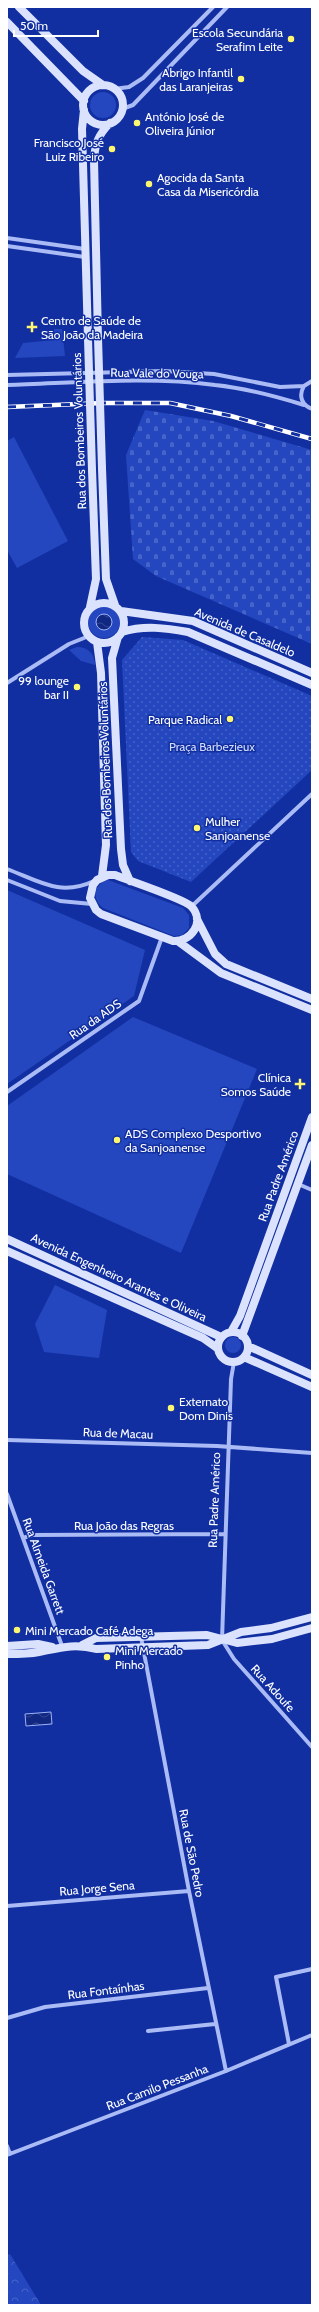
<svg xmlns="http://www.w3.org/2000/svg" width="319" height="2312" font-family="Cabin,sans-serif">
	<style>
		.grass { fill: #2447bf }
		.forest { fill: url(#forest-crowns) }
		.cemetery { fill: url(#cemetery-stones) }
		.park { fill: url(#park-dots) }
		.water { fill: url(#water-waves); stroke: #9cb2f8 }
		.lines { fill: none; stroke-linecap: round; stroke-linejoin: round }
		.street { stroke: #aabbf5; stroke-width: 4 }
		.secondary { stroke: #dbe2fe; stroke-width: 8 }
		.rail-casing { stroke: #fff; stroke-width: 4.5 }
		.rail { stroke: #112fa1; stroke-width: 3; stroke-dasharray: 9; stroke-linecap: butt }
		.secondary-bridge { stroke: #dbe2fe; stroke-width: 8 }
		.poi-dot { fill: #fff76f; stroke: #112fa1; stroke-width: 1.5 }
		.labels { text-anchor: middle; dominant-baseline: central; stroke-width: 3; stroke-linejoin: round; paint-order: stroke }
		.poi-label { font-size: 12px; fill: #fff; stroke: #112fa1; text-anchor: start }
		.street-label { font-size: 12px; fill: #fff; stroke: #112fa1 }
		.park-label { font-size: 12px; fill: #d4ddfe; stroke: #112fa1 }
	</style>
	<defs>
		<pattern id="forest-crowns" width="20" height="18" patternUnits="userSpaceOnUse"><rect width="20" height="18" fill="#2447bf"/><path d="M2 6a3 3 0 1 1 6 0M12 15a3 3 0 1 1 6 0" fill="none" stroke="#4563c9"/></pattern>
		<pattern id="cemetery-stones" width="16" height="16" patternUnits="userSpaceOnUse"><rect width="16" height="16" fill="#2447bf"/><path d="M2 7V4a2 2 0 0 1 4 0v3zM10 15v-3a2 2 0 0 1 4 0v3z" fill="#4563c9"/></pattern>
		<pattern id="park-dots" width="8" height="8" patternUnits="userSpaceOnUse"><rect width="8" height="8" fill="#2447bf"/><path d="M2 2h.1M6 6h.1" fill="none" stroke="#4563c9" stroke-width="1.8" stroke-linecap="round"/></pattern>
		<pattern id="water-waves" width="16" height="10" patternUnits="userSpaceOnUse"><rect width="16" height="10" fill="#112882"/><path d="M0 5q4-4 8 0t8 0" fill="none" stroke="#354895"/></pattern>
	</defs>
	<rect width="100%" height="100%" fill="#112fa1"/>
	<path class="grass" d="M90 105a13 13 0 1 1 26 0a13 13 0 1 1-26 0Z
		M54,329H62L65,356L15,358L23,343L54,340Z
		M14,437L68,541L17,568L7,550V441Z
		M88 622a16 16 0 1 1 32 0a16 16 0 1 1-32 0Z
		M77,647C88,647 95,654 95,665L81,661L69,650Z
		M108,880L183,908L189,915V928L182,935L174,936L103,908C91,899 94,884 108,880Z
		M7,890L145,950L134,996L7,1084Z
		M133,1017L257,1069L181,1253L7,1174V1106Z
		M55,1285L107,1310L99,1358L44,1352L35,1324Z
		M225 1345a8 8 0 1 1 16 0a8 8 0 1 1-16 0Z"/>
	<path class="forest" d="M10,2254L41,2305H7V2256Z"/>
	<path class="cemetery" d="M145,410L213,421L312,450V644L156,576L133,559L126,455Z"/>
	<path class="park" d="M142,637L183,640L312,696V770L191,882L138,861L131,852L122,660Z"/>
	<path class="water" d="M96 622a8 8 0 1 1 16 0a8 8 0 1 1-16 0Z
		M51,1712L52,1724L26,1726L25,1714Z"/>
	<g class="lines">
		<path class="street" d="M114,89L129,87L143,78L213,7
			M122,109L133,105L227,7
			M7,238L85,249
			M7,246L85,257
			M7,375L164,371L214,374L280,387L304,386
			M312,381L304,386C298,396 302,405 312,409
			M7,385C75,383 147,376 215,385C245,388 275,396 304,405
			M7,683L69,644L89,636
			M7,869C39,881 60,897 94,881
			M7,880L60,901L92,904
			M192,906L312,794
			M7,1092L139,1001L162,937
			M298,1184L312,1190
			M234,1362L231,1379L222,1640L234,1659L312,1747
			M7,1440L217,1446L312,1453
			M7,1494L62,1646
			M23,1538L32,1535L225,1534
			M141,1637L189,1891L226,2071
			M7,1906L189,1891
			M7,2018L45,2007L208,1988
			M148,2031L215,2024
			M289,2044L276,1977L312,1969
			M7,2146L10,2154
			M7,2155L226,2071L312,2035"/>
		<path class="secondary" d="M19,7L83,71L103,85
			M7,22L84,101
			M83 105a20 20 0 1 1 40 0a20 20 0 1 1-40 0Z
			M84,110L82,129L88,339
			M98,338L94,160C95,144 98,135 110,123
			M102,468L106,579L115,605
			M84 623a20 20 0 1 1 40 0a20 20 0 1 1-40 0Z
			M90,607L96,579L92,470
			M121,611L193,621L312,673
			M122,632C144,625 166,628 188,632L312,685
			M118,637L112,658L121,849L123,865L130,881
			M97,642L101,673L106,845L102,876
			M108,875H115C130,881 182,898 191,906C206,922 191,942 173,941L101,914L96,910L90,898L93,885L97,880Z
			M197,919L215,954L226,964L312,999
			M179,942L221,973L312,1010
			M7,1239L221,1337
			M7,1251L203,1338L217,1348
			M218 1347a15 15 0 1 1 30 0a15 15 0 1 1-30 0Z
			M231,1332L240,1316L312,1117
			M242,1336L312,1145
			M248,1346L312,1375
			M244,1357L312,1387
			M82,1645L96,1638L207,1635L237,1643L272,1639L312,1628
			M7,1646L38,1644L52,1647
			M7,1654C17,1654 29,1654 39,1652C59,1648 75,1643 96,1649L208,1645L241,1632L271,1628L312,1617"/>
		<g class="rail-casing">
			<path id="rail" d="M7,407L103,403H170L231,416L312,439"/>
		</g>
		<use href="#rail" class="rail"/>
		<path class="secondary-bridge" d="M98,338L102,468
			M88,339L92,470"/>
	</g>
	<g class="poi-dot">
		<circle cx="291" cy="39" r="4"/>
		<circle cx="241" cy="79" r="4"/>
		<circle cx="137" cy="123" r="4"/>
		<circle cx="112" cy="149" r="4"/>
		<circle cx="149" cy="184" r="4"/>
		<path d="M30 321h4v4h4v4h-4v4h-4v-4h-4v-4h4z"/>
		<circle cx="77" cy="687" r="4"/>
		<circle cx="230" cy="719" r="4"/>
		<circle cx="197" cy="828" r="4"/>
		<path d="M298 1078h4v4h4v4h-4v4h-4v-4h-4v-4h4z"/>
		<circle cx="117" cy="1140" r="4"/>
		<circle cx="171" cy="1408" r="4"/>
		<circle cx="17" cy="1630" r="4"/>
		<circle cx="107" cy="1657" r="4"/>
	</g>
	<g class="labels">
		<g class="poi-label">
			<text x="283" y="32" text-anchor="end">Escola Secundária<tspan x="283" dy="14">Serafim Leite</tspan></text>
			<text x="233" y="72" text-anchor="end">Abrigo Infantil<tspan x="233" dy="14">das Laranjeiras</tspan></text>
			<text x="145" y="116">António José de<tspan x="145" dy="14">Oliveira Júnior</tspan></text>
			<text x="104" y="142" text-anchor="end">Francisco José<tspan x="104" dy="14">Luiz Ribeiro</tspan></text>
			<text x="157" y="177">Agocida da Santa<tspan x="157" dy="14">Casa da Misericórdia</tspan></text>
			<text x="41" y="320">Centro de Saúde de<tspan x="41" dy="14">São João da Madeira</tspan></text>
			<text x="69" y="680" text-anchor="end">99 lounge<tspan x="69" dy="14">bar II</tspan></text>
			<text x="222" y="719" text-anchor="end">Parque Radical</text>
			<text x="205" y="821">Mulher<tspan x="205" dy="14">Sanjoanense</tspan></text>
			<text x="291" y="1077" text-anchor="end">Clínica<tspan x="291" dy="14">Somos Saúde</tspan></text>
			<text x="125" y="1133">ADS Complexo Desportivo<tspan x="125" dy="14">da Sanjoanense</tspan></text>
			<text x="179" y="1401">Externato<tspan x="179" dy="14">Dom Dinis</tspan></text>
			<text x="25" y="1630">Mini Mercado Café Adega</text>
			<text x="115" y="1650">Mini Mercado<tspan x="115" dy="14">Pinho</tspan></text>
		</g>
		<g class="street-label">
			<text transform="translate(157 373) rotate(1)">Rua Vale do Vouga</text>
			<text transform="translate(79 431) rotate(-92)">Rua dos Bombeiros Voluntários</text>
			<text transform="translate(245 632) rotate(23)">Avenida de Casaldelo</text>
			<text transform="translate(105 760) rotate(-92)">Rua dos Bombeiros Voluntários</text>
			<text transform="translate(95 1019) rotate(-35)">Rua da ADS</text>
			<text transform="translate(278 1176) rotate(-70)">Rua Padre Américo</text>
			<text transform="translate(119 1277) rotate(25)">Avenida Engenheiro Arantes e Oliveira</text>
			<text transform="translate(118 1433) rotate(2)">Rua de Macau</text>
			<text transform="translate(214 1500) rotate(-88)">Rua Padre Américo</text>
			<text x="124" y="1525">Rua João das Regras</text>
			<text transform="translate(44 1566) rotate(70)">Rua Almeida Garrett</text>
			<text transform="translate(273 1688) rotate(48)">Rua Adoufe</text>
			<text transform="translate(192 1853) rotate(79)">Rua de São Pedro</text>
			<text transform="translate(97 1888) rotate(-5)">Rua Jorge Sena</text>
			<text transform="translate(106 1990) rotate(-7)">Rua Fontaínhas</text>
			<text transform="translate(157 2087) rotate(-21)">Rua Camilo Pessanha</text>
		</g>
		<g class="park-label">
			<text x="212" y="746">Praça Barbezieux</text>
		</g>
	</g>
	<rect width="319" height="2312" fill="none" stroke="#ffffff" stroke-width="16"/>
	<path d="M14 30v6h84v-6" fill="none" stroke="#ffffff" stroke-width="2"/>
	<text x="20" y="30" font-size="12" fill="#ffffff" stroke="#112fa1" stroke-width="3" paint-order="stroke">50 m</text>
</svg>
